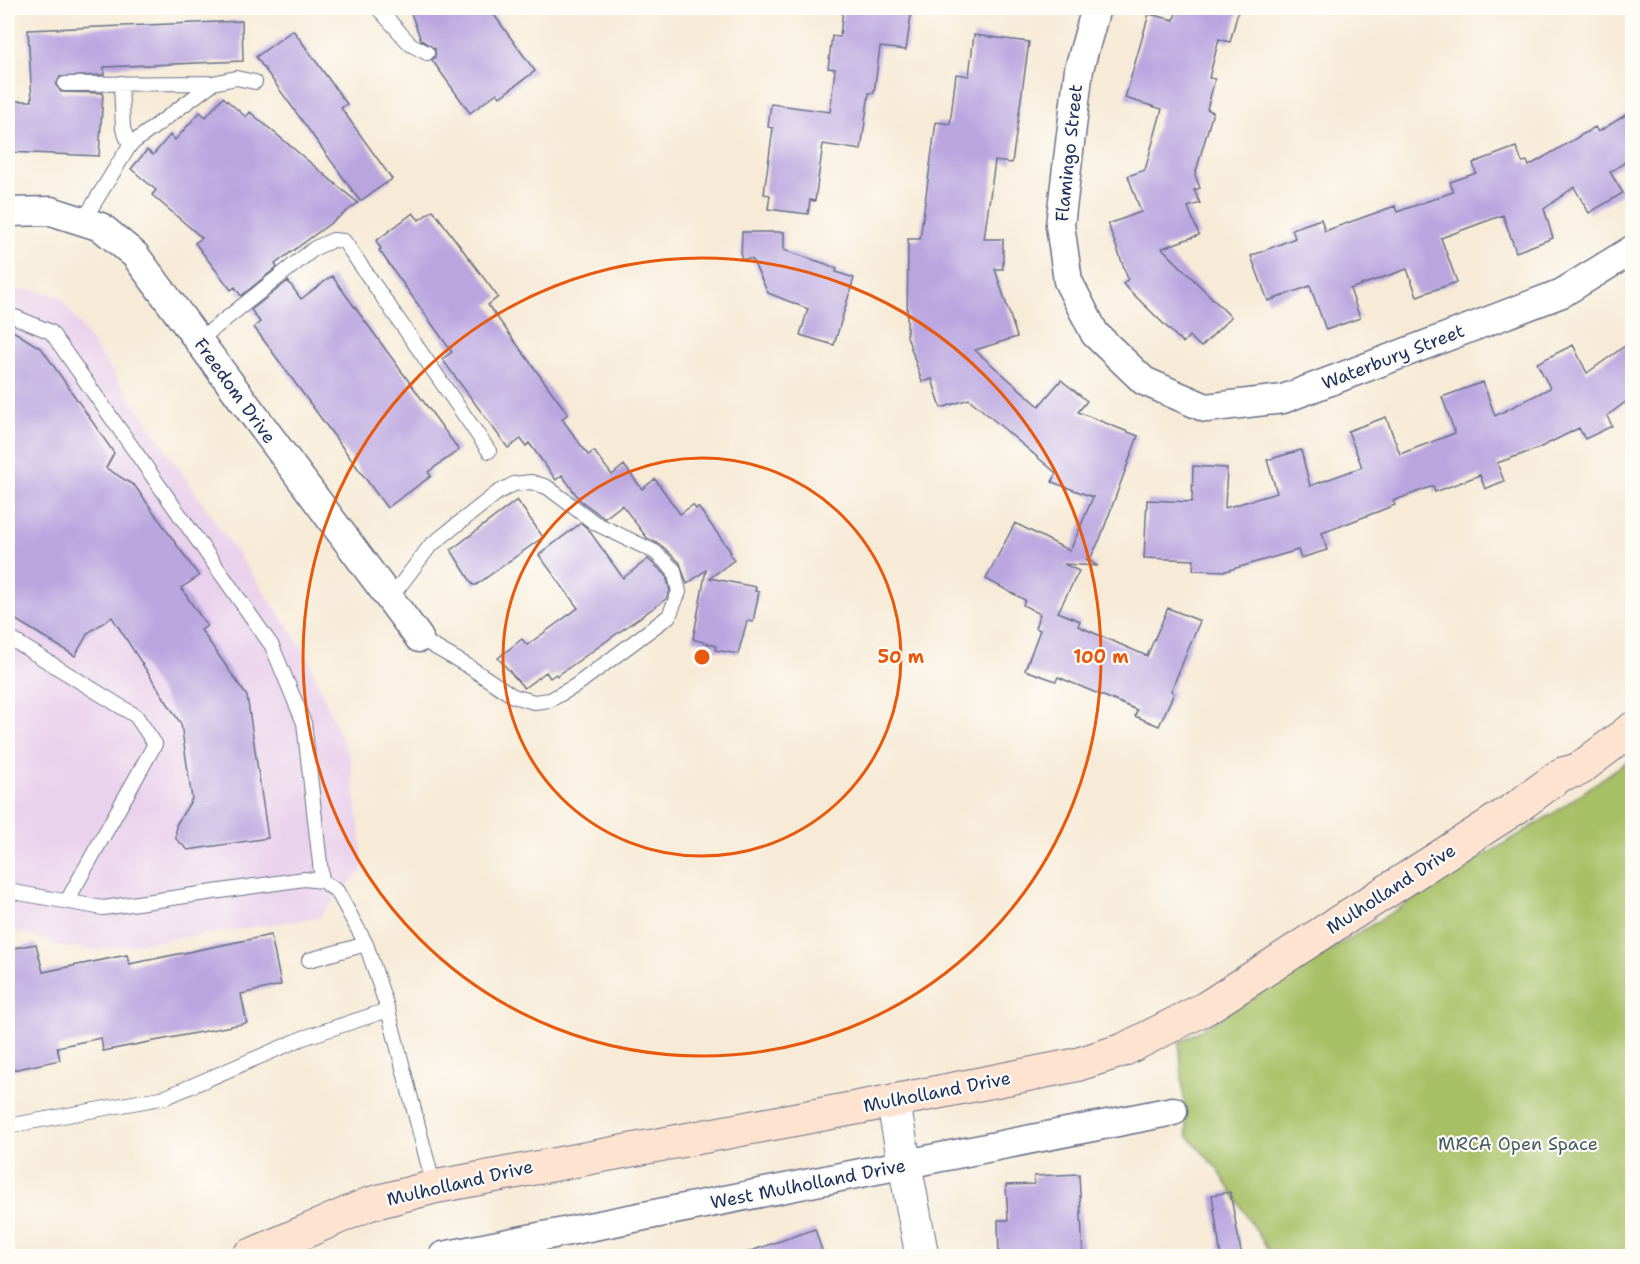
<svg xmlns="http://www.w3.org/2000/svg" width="1640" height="1264" font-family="'Shantell Sans',sans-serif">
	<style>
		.built { fill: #ead1ec }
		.green { fill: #a7bf65; stroke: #617762; stroke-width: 1.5 }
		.building { fill: #baa5df }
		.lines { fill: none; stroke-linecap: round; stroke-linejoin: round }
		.service-casing { stroke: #687088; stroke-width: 16 }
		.minor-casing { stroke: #687088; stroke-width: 31 }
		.tertiary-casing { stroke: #687088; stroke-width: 35 }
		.secondary-casing { stroke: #687088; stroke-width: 35 }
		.service { stroke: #fff; stroke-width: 14 }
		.minor { stroke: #fff; stroke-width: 28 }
		.tertiary { stroke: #fff; stroke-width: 33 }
		.secondary { stroke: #fee3d1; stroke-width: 33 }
		.ring { fill: none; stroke: #e8590c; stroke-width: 3 }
		.labels { text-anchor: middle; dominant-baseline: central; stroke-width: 4.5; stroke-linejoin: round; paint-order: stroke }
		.street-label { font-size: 18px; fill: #1b2f5e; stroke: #fdfcf7 }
		.park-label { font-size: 18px; fill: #455a60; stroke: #fdfcf7 }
		.centre { fill: #e8590c; stroke: #fdfcf7; stroke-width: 3 }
		.ring-label { font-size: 18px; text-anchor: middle; font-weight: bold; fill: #e8590c; stroke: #fdfcf7; stroke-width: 4.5; stroke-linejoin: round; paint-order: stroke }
	</style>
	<rect width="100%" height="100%" fill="#fdfcf7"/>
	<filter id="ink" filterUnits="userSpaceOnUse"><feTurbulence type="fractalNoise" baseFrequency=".0167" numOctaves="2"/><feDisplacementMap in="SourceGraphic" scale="12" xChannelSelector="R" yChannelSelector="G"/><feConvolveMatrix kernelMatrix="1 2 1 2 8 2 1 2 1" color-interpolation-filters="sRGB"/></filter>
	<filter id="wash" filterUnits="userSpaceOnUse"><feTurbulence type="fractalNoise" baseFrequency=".008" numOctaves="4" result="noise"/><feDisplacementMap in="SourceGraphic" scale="24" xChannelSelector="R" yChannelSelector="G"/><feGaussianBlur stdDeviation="1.35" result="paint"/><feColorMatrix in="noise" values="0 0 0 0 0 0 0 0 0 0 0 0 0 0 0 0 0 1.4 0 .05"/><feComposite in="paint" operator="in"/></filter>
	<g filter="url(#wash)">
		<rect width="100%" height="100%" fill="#f7ead6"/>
		<path class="built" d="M34,290L60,296L306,653L351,761L364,868L318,918L93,950L61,946L22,933L8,931V291Z"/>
		<path class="green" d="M1632,758V1256H1272L1218,1170L1187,1135L1179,1043L1552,814Z"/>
		<g id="blocks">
			<path class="building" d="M409,8H489L535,71L500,97L497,93L470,113L432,60L435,57V49L421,40Z
				M843,8H912L906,50L880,47L874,93H869L861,150L823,144L815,201L810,200L808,214L768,209L770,195L764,194L773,128L768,127L771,104L830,112L835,69L828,68L832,36L840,37Z
				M1177,8H1239L1230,42L1219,39L1209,78L1215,79L1207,109L1213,112L1195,175L1200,188L1194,190L1200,203L1188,207L1199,235L1162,248L1231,317L1201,347L1189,336L1183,343L1123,284L1128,279L1108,224L1141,212L1128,176L1145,170L1162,109L1125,98L1149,14L1174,20Z
				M242,21L243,61L104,67V75L60,77L56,85L61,92L103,93L99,156L8,152V101H32L28,30Z
				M293,30L347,104L341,108L392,179L360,201L256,57Z
				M974,35L1029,42L1012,163L995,161L984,239H1003V269H995L1017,337L975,350L1039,406L1061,380L1087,401L1078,412L1138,436L1100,539L1089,561L1086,559L1098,566L1064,564L1079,571L1058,612L1080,621L1078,626L1147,656L1168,608L1200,621L1171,691L1174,693L1159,726L1135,716L1137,710L1058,677L1056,681L1025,670L1040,630L1035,628L1040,614L1023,605L1025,600L986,579L1015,523L1070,551L1093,497L1052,482L1056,473L969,399L941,408L932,379L922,382L907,336L908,239H920L936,122L950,124L956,74L969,76Z
				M223,97L246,117L250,112L358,203L275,264L277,267L241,296L235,287L231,290L195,243L202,238L152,195L156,190L131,169L147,150L153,155L170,135L175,140L200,112L206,117Z
				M1632,111V158L1610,172L1623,193L1589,213L1574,187L1544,209L1553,238L1516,252L1503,215L1441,238L1457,282L1417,296L1407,269L1350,289L1360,318L1326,330L1310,286L1268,301L1251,256L1295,238L1292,229L1321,219L1325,231L1395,206L1397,212L1453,192L1450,182L1476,173L1473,163L1516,147L1522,162L1527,161L1529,166L1595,127L1598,132Z
				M433,210L498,297L488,305L568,414L562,419L588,455L594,451L612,475L624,465L642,489L655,479L680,514L693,505L696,509L698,507L731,552L729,553L734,560L710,578L756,587L755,591L759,592L753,622L747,621L738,654L715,650L716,646L693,639L706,570L687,584L680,563L661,545L647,538L622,505L605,518L600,515L580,500L562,475L556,480L529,443L526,446L521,439L508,448L442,359L452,352L379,250L381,249L376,241L413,213L419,220Z
				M742,232H784V250L826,264L837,269L836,272L854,278L834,345L800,335L808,309L768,293L752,259H741Z
				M332,276L459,450L428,472L431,476L387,508L254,327L260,322L251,310L288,281L301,299Z
				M8,328L42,349L114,453L106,468L135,486L199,576L181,588L207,626L201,630L247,696L268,838L188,850L176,839V825L192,799L181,724L112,617L88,633L75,656L8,615Z
				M1632,341V397L1607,416L1612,426L1585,439L1579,428L1537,449L1497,463L1504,481L1485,489L1480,475L1435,492L1433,486L1393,501L1395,505L1322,533L1327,550L1301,558L1298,550L1226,571L1193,570L1194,560L1144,558L1147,500L1192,502L1193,466L1227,468L1225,508L1277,493L1267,460L1301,450L1310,486L1362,467L1348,431L1386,417L1400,454L1455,433L1442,397L1483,382L1495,416L1550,388L1537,363L1573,345L1587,373Z
				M517,500L543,537L476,585H473L451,550Z
				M581,523L588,529L623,578L648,559L666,575L670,591L666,599L557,676L556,674L550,678L546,672L524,688L498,658L522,639L527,645L578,608L539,555Z
				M271,935L281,985L241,994L247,1023L103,1051L101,1038L57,1047L60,1060L8,1071V949L36,944L43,972L127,955L129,964Z
				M1079,1174L1083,1257H999L998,1220H1008L1006,1185L1034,1184V1176Z
				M1230,1192L1242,1257H1221L1212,1195Z
				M815,1229L824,1257H745V1253Z"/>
		</g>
	</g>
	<g filter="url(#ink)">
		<use href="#blocks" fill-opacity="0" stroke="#687088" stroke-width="1.5"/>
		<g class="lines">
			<g class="service-casing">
				<path id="service" d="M378,8L410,44L427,53
					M121,83L123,129L130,145
					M65,84L213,83
					M83,221L130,145L213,83L236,78L255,82
					M8,317H15L51,332L272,646L304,723L322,881
					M198,341L315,248L333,240L344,241L489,451
					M389,600L430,546L497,493L514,484L531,482L547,487L595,523L655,552L674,570L679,592L669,616L575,686L550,700L534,702L513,696L468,666L419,638
					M8,637L136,716L155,744L67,901
					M8,891L103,908L304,879L322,881L337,891L366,944L388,1010L434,1187
					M309,960L366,944
					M8,1126L166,1097L303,1038L388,1010"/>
			</g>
			<g class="minor-casing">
				<path id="minor" d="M1096,8L1079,69L1060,225L1068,281L1095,334L1144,381L1206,408L1283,399L1562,293L1632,250
					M8,212L51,211L101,227L135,255L419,638
					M443,1256L1173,1111"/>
			</g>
			<g class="tertiary-casing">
				<path id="tertiary" d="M893,1101L922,1256"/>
			</g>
			<g class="secondary-casing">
				<path id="secondary" d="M249,1256L369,1204L434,1187L893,1101L1076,1065L1123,1050L1206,1008L1517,807L1562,774L1578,770L1632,729"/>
			</g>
			<use href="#service" class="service"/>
			<use href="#minor" class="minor"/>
			<use href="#tertiary" class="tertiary"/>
			<use href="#secondary" class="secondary"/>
		</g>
	</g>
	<g class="ring">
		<circle cx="702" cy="657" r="199"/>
		<circle cx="702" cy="657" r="399"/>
	</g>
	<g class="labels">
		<g class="street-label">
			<text transform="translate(1069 153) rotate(-84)">Flamingo Street</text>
			<text transform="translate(1393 357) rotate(-21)">Waterbury Street</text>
			<text transform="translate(235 391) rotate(54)">Freedom Drive</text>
			<text transform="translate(1391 889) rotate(-33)">Mulholland Drive</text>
			<text transform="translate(937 1092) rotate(-11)">Mulholland Drive</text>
			<text transform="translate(460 1183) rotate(-13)">Mulholland Drive</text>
			<text transform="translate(808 1184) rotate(-11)">West Mulholland Drive</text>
		</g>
		<g class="park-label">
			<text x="1518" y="1144">MRCA Open Space</text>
		</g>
	</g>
	<circle cx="702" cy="657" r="9" class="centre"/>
	<g class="ring-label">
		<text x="901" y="663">50 m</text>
		<text x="1101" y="663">100 m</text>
	</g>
	<rect width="1640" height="1264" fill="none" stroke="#fdfcf7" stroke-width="30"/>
</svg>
